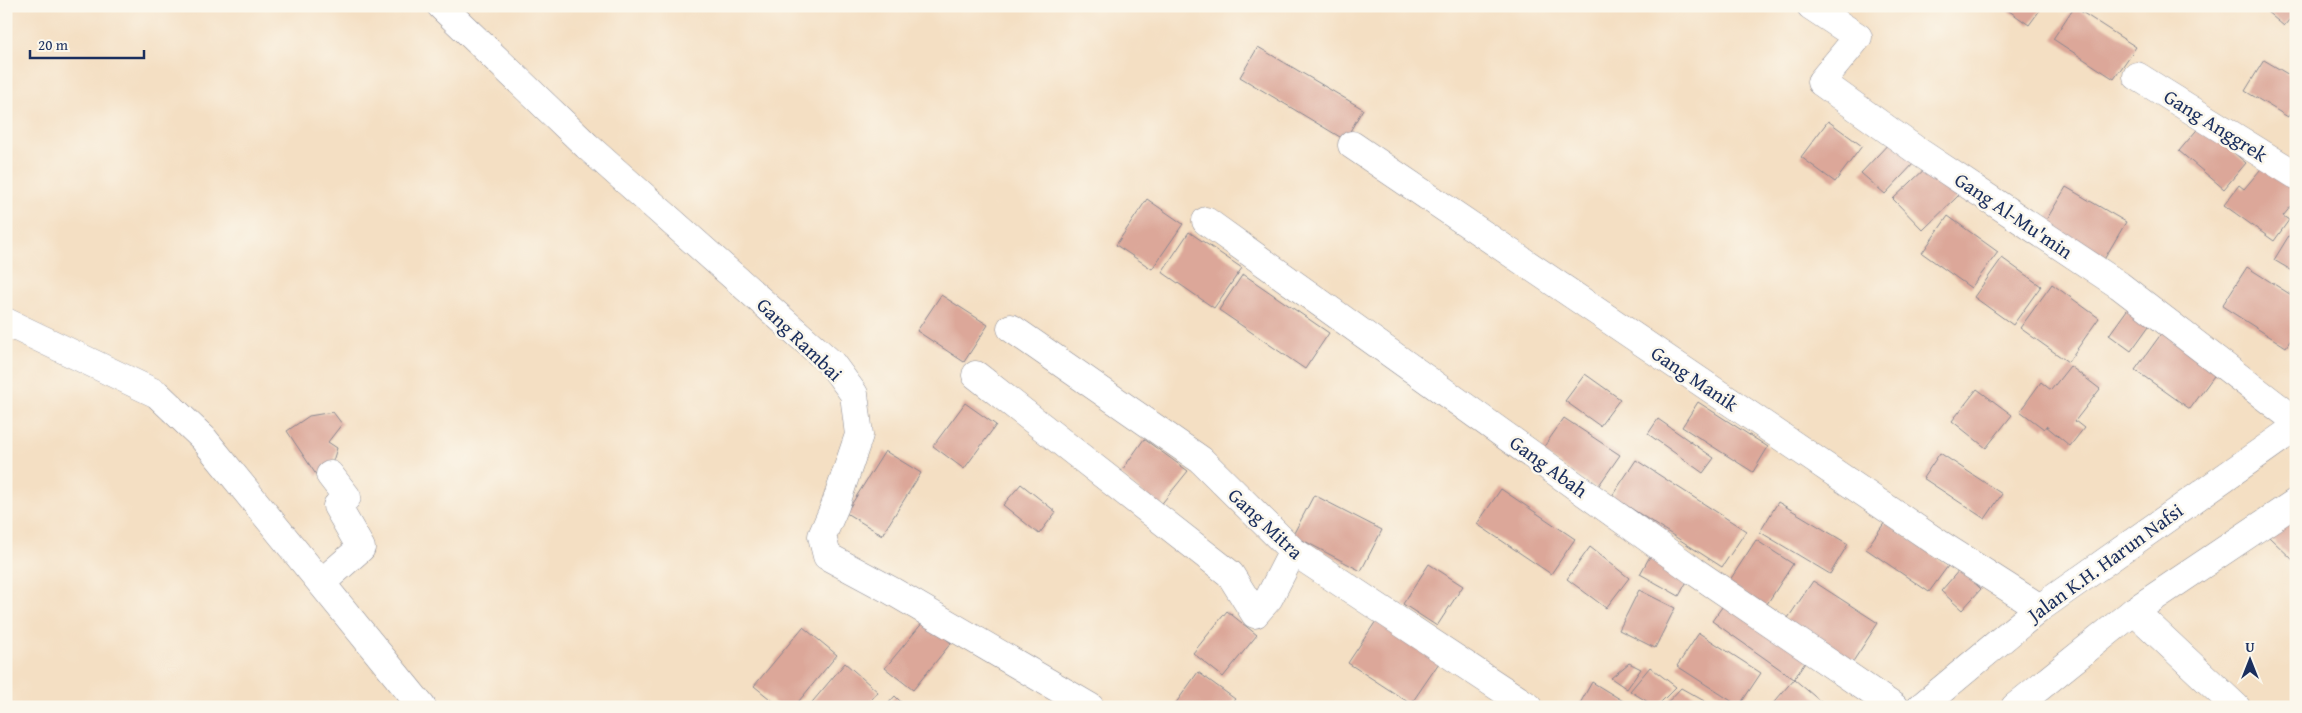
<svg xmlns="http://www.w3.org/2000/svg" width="2302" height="713" font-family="'Gentium Book Plus',serif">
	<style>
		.building { fill: #dca799 }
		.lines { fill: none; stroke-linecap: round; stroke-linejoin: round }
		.street-casing { stroke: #888790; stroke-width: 29 }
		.secondary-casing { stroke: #888790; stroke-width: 29 }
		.street { stroke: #fff; stroke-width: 28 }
		.secondary { stroke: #fff; stroke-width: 28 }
		.labels { text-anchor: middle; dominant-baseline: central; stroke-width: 5; stroke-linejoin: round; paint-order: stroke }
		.street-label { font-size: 20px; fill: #1b2f5e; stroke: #fbf7ec }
	</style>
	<rect width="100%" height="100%" fill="#fbf7ec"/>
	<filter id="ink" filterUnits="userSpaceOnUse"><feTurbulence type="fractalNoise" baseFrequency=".02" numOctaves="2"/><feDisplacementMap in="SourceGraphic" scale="10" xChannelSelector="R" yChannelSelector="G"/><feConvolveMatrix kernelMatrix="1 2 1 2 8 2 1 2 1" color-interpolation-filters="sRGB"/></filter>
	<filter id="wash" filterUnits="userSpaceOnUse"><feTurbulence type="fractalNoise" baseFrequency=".0096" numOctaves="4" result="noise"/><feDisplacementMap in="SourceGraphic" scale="20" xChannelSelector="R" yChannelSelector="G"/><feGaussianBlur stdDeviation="1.12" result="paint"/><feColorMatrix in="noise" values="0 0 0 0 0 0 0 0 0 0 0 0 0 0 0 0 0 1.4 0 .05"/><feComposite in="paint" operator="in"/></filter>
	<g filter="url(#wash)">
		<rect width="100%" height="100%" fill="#f4dfc3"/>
		<g id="blocks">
			<path class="building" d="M2002,6H2043L2029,25Z
				M2260,6H2296V12L2284,26Z
				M2074,7L2136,47L2114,79L2053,39Z
				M1258,47L1363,109L1345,140L1240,77Z
				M2264,60L2296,79V101L2288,117L2245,91Z
				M1828,121L1862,146L1835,182L1801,157Z
				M2201,125L2246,163L2224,189L2179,151Z
				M1892,140L1916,161L1885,194L1861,173Z
				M2266,163L2296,187V200L2283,216L2289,220L2274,241L2224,205L2239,185L2244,189Z
				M1929,165L1958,196L1923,230L1893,199Z
				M2066,187L2126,222L2102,263L2042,227Z
				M1147,199L1183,224L1152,269L1116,245Z
				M1948,216L1998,252L1971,288L1922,253Z
				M2296,224V273L2274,260Z
				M1189,232L1242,268L1214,308L1162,272Z
				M2002,258L2041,286L2013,325L1974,297Z
				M2247,267L2296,298V332L2286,347L2222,306Z
				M1243,274L1329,333L1305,369L1219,310Z
				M2052,284L2099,318L2068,362L2020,328Z
				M941,295L988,325L964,362L917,331Z
				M2132,303L2154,319L2131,351L2109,335Z
				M2164,330L2219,369L2190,409L2135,370Z
				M2070,366L2100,389L2075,421L2084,428L2070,446L2046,426L2044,429L2020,411L2041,382L2051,390Z
				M1585,374L1620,399L1600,426L1565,401Z
				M1977,389L2012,415L1986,448L1952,421Z
				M1698,402L1768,447L1753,472L1682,427Z
				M965,403L996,425L964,469L933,446Z
				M333,412L342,424L328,442L337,448L333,461L317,476L287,431L309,416Z
				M1564,418L1620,455L1597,488L1541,451Z
				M1658,419L1714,458L1703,473L1648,434Z
				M1144,439L1188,471L1159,507L1120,473Z
				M885,451L921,473L882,535L846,513Z
				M1940,453L2002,494L1985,519L1923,478Z
				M1636,460L1746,531L1722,567L1612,496Z
				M1021,484L1056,512L1039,534L1003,505Z
				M1501,489L1575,539L1551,574L1477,524Z
				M1314,495L1382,530L1361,571L1293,535Z
				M1778,502L1848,544L1830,574L1760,532Z
				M2294,514L2296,516V563L2269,537Z
				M1885,522L1948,566L1929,592L1866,549Z
				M1756,540L1793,564L1765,607L1728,583Z
				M1590,547L1629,578L1606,608L1567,579Z
				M1653,551L1692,572L1679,596L1640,574Z
				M1429,564L1463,586L1437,626L1403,604Z
				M1960,569L1981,589L1962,610L1941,591Z
				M1813,581L1878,623L1852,663L1786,621Z
				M1639,590L1675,608L1655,648L1619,630Z
				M1730,596L1811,654L1794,679L1712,621Z
				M1227,611L1257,635L1223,677L1193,653Z
				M1378,618L1441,660L1411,704L1348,663Z
				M924,621L951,643L913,690L885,668Z
				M803,627L837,655L794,707H780L754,686Z
				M1699,633L1761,673L1739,706L1677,666Z
				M845,663L878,692L865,707H808Z
				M1629,663L1641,669L1627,689L1611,678Z
				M1650,667L1676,687L1656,707L1630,691Z
				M1198,672L1235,699L1229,707H1173Z
				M1794,679L1827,707H1770Z
				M1592,682L1633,707H1578Z
				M1681,688L1715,707H1663Z
				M895,696L906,707H885Z"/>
		</g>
	</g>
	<g filter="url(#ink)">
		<use href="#blocks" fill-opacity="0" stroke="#888790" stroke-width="1"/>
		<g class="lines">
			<g class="street-casing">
				<path id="street" d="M441,6L587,146L832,364L854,394L859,435L835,506L822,536L827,556L892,591L1090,707
					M1811,6L1858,37L1821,82L1916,150L2119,285L2296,421
					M2137,76L2296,175
					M1352,145L1935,541L2040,608
					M1206,221L1694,571L1894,707
					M6,322L157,394L203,438L422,707
					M1011,328L1201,460L1293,551L1529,707
					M976,375L1230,574L1255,614L1269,598L1293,551
					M321,583L361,548L337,506L347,497L330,475
					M2134,611L2236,707"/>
			</g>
			<g class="secondary-casing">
				<path id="secondary" d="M1921,707L2040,608L2296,427
					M2015,707L2134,611L2296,502"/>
			</g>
			<use href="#street" class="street"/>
			<use href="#secondary" class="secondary"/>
		</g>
	</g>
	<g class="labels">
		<g class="street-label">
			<text transform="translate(2216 125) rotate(32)">Gang Anggrek</text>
			<text transform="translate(2014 215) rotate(34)">Gang Al-Mu'min</text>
			<text transform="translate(800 339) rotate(44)">Gang Rambai</text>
			<text transform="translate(1695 378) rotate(34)">Gang Manik</text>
			<text transform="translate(1549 466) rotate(36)">Gang Abah</text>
			<text transform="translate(1266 523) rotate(43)">Gang Mitra</text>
			<text transform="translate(2105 562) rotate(-36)">Jalan K.H. Harun Nafsi</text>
		</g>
	</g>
	<rect width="2302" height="713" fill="none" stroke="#fbf7ec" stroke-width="25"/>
	<g transform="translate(2250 660)" stroke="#fbf7ec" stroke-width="4" paint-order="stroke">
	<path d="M0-4L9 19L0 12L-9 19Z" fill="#1b2f5e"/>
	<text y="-8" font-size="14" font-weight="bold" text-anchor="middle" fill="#1b2f5e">U</text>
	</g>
	<path d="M30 50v8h114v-8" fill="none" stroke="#1b2f5e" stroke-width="2.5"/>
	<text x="38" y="50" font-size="15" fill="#1b2f5e" stroke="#fbf7ec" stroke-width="4" paint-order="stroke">20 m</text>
</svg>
